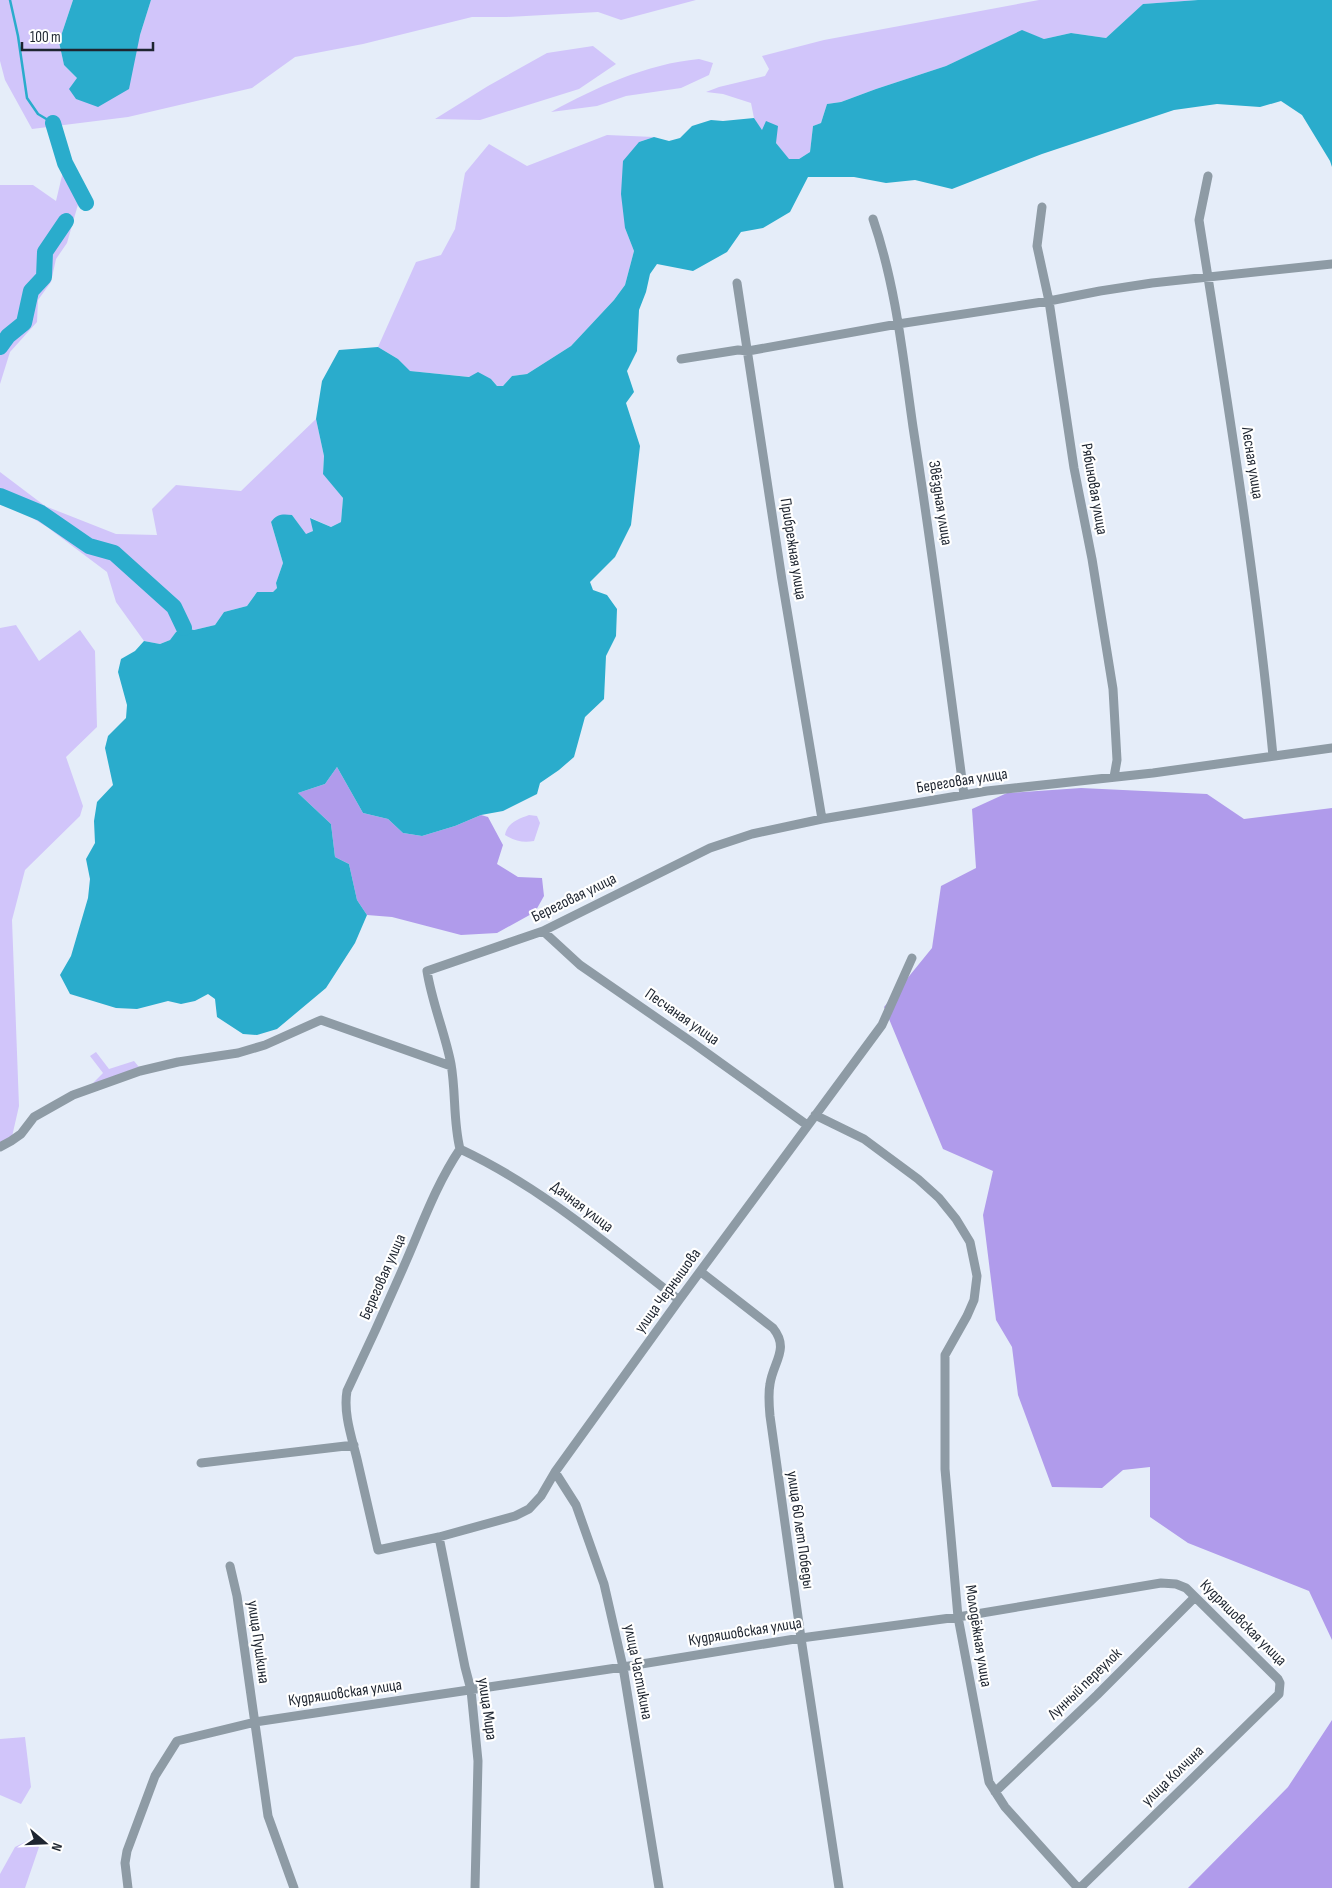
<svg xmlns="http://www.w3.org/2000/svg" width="1332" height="1888" font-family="'Sofia Sans Condensed',sans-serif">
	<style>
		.green { fill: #d1c5fa }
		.forest { fill: #b09beb }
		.water { fill: #2aaccc }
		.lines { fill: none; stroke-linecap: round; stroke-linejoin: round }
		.stream { stroke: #2aaccc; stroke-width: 2.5 }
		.river { stroke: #2aaccc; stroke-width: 16 }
		.street { stroke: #8e9ba5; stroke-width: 9 }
		.labels { text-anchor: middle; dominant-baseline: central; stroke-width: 4.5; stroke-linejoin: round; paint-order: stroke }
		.street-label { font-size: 16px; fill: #1e2530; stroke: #fff }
	</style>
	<rect width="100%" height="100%" fill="#e5edf9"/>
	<path class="green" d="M0,0H73L59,42L64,65L77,78L140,35L151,0H696L621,20L598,12L507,17H472L363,44L295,57L252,88L128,117L32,129L5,80L0,61Z
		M1039,0H1198L1143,4L1106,38L1071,33L1044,39L1022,31L946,66L876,89L841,102L827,104L821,123L813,126L810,152L799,159L789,160L776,143L762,131L754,118L751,103L723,94L706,92L719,87L765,76L769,69L762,56L824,40Z
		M593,46L616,64L579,89L480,120L435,119L488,86L547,53Z
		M699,59L713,63L709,75L681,88L626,96L597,106L551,112C597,87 646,64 699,59Z
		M607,135L654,137L639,142L625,228L634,251L625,285L614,300L571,346L527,374L512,376L503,386H497L491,379L409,371L398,359L378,347L416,262L441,255L455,229L465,173L489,144L527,166Z
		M65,163L83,187L67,243L56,259L51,282L38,300L37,322L10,352L0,384V185H33L56,201Z
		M316,419L324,456L323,473L343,498L341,522L331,527L311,518L313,531L306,535L292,515L271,522L283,563L276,583L277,588L273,592H257L247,606L224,612L215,625L194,630L184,628L176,632L170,640L160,644L144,641L116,602L107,572L47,527L8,503L0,500V472L45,506L116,534L157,535L152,509L176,485L241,491Z
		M16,625L39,661L80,630L95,651L97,727L66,757L83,806L80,816L25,870L12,920L19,1106L11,1141L0,1147V628Z
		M529,815L537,816L540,823L534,841C523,843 515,841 505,835C507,823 518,819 529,815Z
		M96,1052L109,1069L134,1061L139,1067L91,1085L103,1073L90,1056Z
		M25,1737L31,1787L21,1804L0,1795V1739Z
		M31,1839L39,1847L25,1888H0V1874L15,1847Z"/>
	<path class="forest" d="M337,767L363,813L388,819L403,833L422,836L455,826L481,815L488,817L503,845L497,864L518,877L542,878L544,896L535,912L497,933L461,935L392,917L367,915L357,900L349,864L335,857L331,824L298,793L325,784Z
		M1081,788L1207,794L1244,819L1332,808V1640L1309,1591L1188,1543L1150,1517V1467L1123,1470L1102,1488L1052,1487L1018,1395L1012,1347L996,1320L983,1215L993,1171L943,1149L884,1007L932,948L941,886L976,868L972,809L1007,793Z
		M1332,1720V1888H1188L1288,1787Z"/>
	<path class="water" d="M73,0H151L140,35L129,89L98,107L76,99L69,89L77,78L64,65L59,42Z
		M1198,0H1332V167L1330,161L1302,115L1281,101L1260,107L1217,104L1174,110L1042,154L952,189L915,180L886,183L854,177H808L790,212L763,228L741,232L727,252L693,271L657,264L650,274L646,292L639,310L637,351L627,371L634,392L626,403L640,446L631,525L615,557L590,582L593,590L607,595L617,609L616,636L606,656L604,699L585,717L574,757L559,770L540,783L537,794L503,811L481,815L455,826L422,836L403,833L388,819L363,813L337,767L325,784L298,793L331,824L335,857L349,864L357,900L367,915L355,943L326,988L277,1029L257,1035L243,1034L217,1017L215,999L208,994L195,1001L181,1004L168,1001L137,1009L116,1008L70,994L60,975L71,956L88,898L90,879L86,859L95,843L94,821L97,802L113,785L105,748L108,736L126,718L127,705L118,672L121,659L135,651L144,641L160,644L170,640L176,632L184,628L194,630L215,625L224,612L247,606L257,592H273L277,588L276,583L283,563L271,522C277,514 282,514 292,515L306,534L313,531L310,518L331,527L341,522L343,498L323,474L324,456L316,419L322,381L339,350L378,347L398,359L410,371L469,377L478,372L491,379L497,386H503L512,376L527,374L571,346L614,300L625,285L634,251L625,228L621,194L623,161L639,142L654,137L669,141L680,138L692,126L711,120L723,121L754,118L762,130L766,121L778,126L776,143L789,159H799L810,152L813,126L821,123L827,104L841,102L876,89L946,66L1022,30L1044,39L1071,33L1106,38L1143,4Z"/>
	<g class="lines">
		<path class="stream" d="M10,0L18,36L27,98L38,114L53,123"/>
		<path class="river" d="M53,123L65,163L86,203
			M0,347L8,336L24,323L31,291L44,277L45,252L66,221
			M0,496L41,513L89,546L114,553L174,607L184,628"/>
		<path class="street" d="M1208,176L1199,220C1227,398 1256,576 1273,756
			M1042,207L1037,246L1049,301L1074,468L1092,559L1113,689L1117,760L1114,777
			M873,219C896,286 903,357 913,427C932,549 948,672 964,795
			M737,283L782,580L822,819
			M681,359L738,350L748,351L898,324L1049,301L1100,291L1152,283L1332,264
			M543,931L580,965L693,1043L807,1125
			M912,958L882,1025L679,1300L555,1472L541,1496L529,1509L515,1516L439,1537L378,1550C371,1520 364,1490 357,1459C352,1438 343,1413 347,1391C368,1347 388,1303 407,1259C423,1222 437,1183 460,1149C453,1121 456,1092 451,1064C445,1033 432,1003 427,971L543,931L710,848L752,834L822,819L987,791L1153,773L1332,748
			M815,1115L864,1139L918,1179L939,1198L956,1219L970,1242L977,1276L974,1300L967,1316L945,1355V1469L958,1617L989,1782L1005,1807L1078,1888
			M0,1147L11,1141L21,1134L34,1117L73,1095L140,1071L178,1062L238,1053L265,1045L321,1020L451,1066
			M460,1149C541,1187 608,1245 679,1300
			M701,1272L773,1328C790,1349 773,1362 770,1384C768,1394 769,1405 770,1416L801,1638L839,1888
			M201,1463L354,1445
			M555,1472L576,1505L604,1584L623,1667L659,1888
			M439,1537L465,1667L471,1690L478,1761L475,1888
			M230,1566L237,1596L268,1816L294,1888
			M995,1792L1097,1695L1195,1597
			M128,1888L125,1863L127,1851L155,1776L177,1741L255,1722L623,1667L801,1638L958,1617L1161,1583L1176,1584L1186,1588L1278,1679L1280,1683L1279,1694L1080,1888"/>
	</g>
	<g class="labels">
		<g class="street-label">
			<text transform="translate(1252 463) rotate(81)">Лесная улица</text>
			<text transform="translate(1094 489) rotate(80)">Рябиновая улица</text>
			<text transform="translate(940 503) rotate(81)">Звёздная улица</text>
			<text transform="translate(793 549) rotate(81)">Прибрежная улица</text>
			<text transform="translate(962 781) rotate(-9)">Береговая улица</text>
			<text transform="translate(574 898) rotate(-26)">Береговая улица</text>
			<text transform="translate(682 1017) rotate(35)">Песчаная улица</text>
			<text transform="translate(582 1207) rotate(37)">Дачная улица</text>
			<text transform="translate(383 1277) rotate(-66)">Береговая улица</text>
			<text transform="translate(668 1291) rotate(-54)">улица Чернышова</text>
			<text transform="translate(800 1530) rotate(82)">улица 60 лет Победы</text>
			<text transform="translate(1243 1623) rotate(45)">Кудряшовская улица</text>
			<text transform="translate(745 1632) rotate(-9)">Кудряшовская улица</text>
			<text transform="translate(978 1636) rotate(81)">Молодёжная улица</text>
			<text transform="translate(258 1642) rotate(82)">улица Пушкина</text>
			<text transform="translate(638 1672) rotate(79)">улица Частикина</text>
			<text transform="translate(1085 1684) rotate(-44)">Лунный переулок</text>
			<text transform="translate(345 1693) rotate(-8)">Кудряшовская улица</text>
			<text transform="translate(487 1709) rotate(82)">улица Мира</text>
			<text transform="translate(1173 1776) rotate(-44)">улица Колчина</text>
		</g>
	</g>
	<g transform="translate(45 1843) rotate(109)" stroke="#ffffff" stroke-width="4" paint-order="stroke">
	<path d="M0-4L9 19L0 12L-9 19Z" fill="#1e2530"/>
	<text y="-8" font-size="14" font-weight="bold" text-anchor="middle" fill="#1e2530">N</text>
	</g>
	<path d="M22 42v8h131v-8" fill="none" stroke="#1e2530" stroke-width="2.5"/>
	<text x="30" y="42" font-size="15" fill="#1e2530" stroke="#ffffff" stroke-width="4" paint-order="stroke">100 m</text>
</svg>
